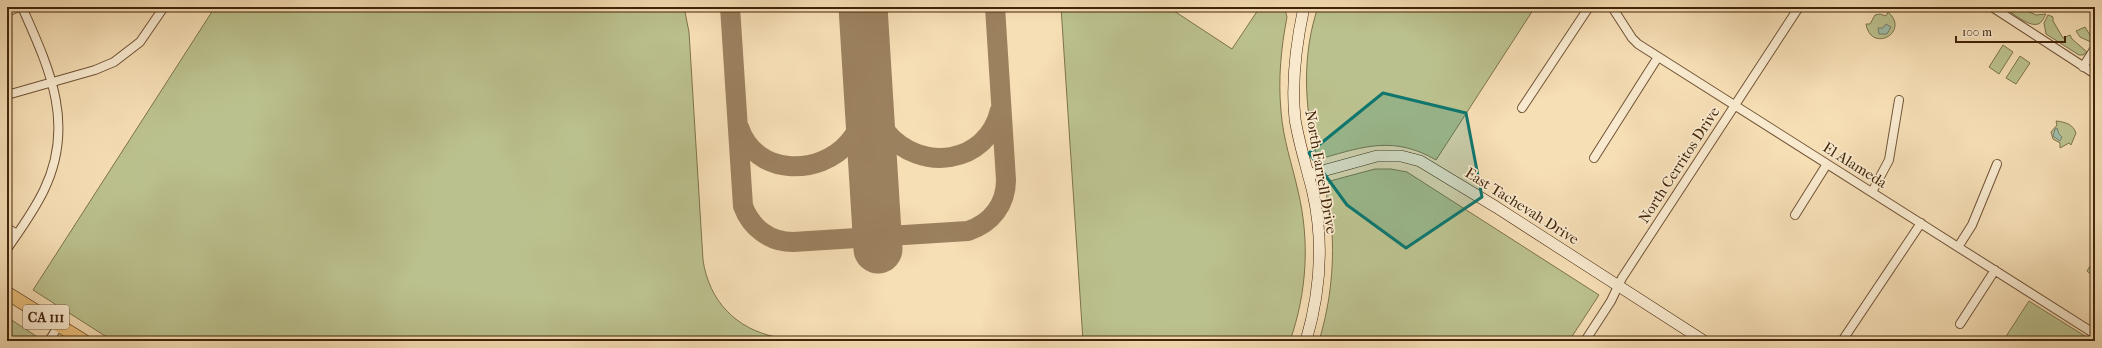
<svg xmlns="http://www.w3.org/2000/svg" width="2102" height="348" font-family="'IM FELL French Canon',serif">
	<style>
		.green { fill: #bbc18e; stroke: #7e724c }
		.water { fill: #9dbcab; stroke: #797f6a }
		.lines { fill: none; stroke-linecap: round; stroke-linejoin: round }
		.taxiway { stroke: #9c815f; stroke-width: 20 }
		.runway { stroke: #9c815f; stroke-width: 49 }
		.street-casing { stroke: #6f5234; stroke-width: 10 }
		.secondary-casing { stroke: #422409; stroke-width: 12 }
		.primary-casing { stroke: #422409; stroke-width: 14 }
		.street { stroke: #f9eacf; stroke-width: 8 }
		.secondary { stroke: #f9eacf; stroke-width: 11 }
		.primary { stroke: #ebbf7a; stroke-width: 13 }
		.marked { fill: #0f766e; fill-opacity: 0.2; stroke: #0f766e; stroke-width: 3; stroke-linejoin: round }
		.labels { text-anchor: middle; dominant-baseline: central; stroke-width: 3.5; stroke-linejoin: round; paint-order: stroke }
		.shield { fill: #f9eacf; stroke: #795f44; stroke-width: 1 }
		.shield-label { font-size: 14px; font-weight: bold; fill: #422409 }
		.street-label { font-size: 15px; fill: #422409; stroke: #f9eacf }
	</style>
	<rect width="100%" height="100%" fill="#f6deb5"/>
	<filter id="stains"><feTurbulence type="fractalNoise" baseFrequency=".005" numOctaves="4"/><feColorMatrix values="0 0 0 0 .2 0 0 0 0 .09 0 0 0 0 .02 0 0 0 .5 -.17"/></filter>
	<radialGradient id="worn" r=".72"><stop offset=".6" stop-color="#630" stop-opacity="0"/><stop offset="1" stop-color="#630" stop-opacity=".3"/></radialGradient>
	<path class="green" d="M215,7H684L689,32L703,260C709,301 736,329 776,337L777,341H113L33,290Z
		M1061,7H1168L1232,49L1260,7H1279L1285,10L1287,17C1281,48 1278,79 1281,111C1283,139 1292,164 1298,191C1310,241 1307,292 1290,341H1083Z
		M1318,7H1535L1436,160C1395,136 1365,146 1323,158L1316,153C1304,106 1302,54 1318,7Z
		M2003,7H2018L2036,15L2046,14C2044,17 2042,23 2038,24C2028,27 2013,13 2003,7Z
		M1888,12C1911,32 1871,54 1866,24H1870L1875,15L1880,14L1886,16Z
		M2048,15L2053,17V21L2063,38L2070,35L2072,39L2087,52L2083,55H2079L2046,34L2044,23Z
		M2085,27L2090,35H2094L2093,43L2080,37L2076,31Z
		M2003,45L2013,52L1999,74L1989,67Z
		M2020,56L2030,63L2016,84L2006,78Z
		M2056,121C2065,122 2073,124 2076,133L2071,145L2069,143L2060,148V143L2053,139L2051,132L2057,125Z
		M1375,169H1391L1407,172L1599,295L1569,341H1319C1331,301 1335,261 1331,220C1329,207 1323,193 1330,181Z
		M2095,258V278L2087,271Z
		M2029,301L2088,338L2087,340L2003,341Z
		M7,317L39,338L37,341H7Z"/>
	<path class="water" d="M1886,24L1891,27L1887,34H1879L1878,28H1883Z
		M2057,128L2059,134L2062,137L2060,141L2053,136L2055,129Z"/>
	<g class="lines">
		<path class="taxiway" d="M730,7L743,206C751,228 770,242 793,242L968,231C992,223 1006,204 1006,180L995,7
			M868,87C872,103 875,118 886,132C920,173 987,165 1000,110
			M739,127C755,176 819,177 849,142C861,128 866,111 867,93"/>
		<path class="runway" d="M863,7L878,249"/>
		<g class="street-casing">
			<path id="street" d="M1612,7L1632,38L1638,44L2095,334
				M1992,7L2095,74
				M7,12L19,7
				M2083,67L2095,48
				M7,95L95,70L114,62L140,42L164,7
				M1522,108L1589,7
				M1594,158L1658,57
				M1872,192L1889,160L1899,100
				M1795,215L1827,164
				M7,228L17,234
				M1958,247L1972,225L1997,164
				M7,249C20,230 34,211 44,190C76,124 49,68 22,7
				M1960,324L1995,270
				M49,341L59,325
				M1585,341L1611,301L1622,278L1799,7
				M1842,341L1921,223"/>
		</g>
		<g class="secondary-casing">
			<path id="secondary" d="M1304,7C1296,44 1291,81 1295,119C1299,144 1307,168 1313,193C1324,242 1320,293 1306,341
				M1308,175L1377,156H1401L1420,161L1496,207L1704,341"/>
		</g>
		<g class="primary-casing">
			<path id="primary" d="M7,293L84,341"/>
		</g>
		<use href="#street" class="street"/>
		<use href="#secondary" class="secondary"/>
		<use href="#primary" class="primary"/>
	</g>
	<path class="marked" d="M1383,93L1466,113L1482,197L1406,248L1347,205L1309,153Z"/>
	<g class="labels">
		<rect class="shield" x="23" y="305" width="46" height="24" rx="3"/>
		<g class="shield-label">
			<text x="46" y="317">CA 111</text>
		</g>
		<g class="street-label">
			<text transform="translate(1679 165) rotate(-57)">North Cerritos Drive</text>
			<text transform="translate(1855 165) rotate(32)">El Alameda</text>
			<text transform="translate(1321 172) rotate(80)">North Farrell Drive</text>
			<text transform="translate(1522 206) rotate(32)">East Tachevah Drive</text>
		</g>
	</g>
	<rect width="2102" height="348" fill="none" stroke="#f6deb5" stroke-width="24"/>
	<rect x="8" y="8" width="2086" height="332" fill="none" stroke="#422409" stroke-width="2"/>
	<rect x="12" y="12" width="2078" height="324" fill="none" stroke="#422409"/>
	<path d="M1956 36v6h109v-6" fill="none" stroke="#422409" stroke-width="2"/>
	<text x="1962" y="36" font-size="12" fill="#422409" stroke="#f9eacf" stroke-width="3" paint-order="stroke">100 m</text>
	<rect width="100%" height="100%" filter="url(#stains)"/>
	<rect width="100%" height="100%" fill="url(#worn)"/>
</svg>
